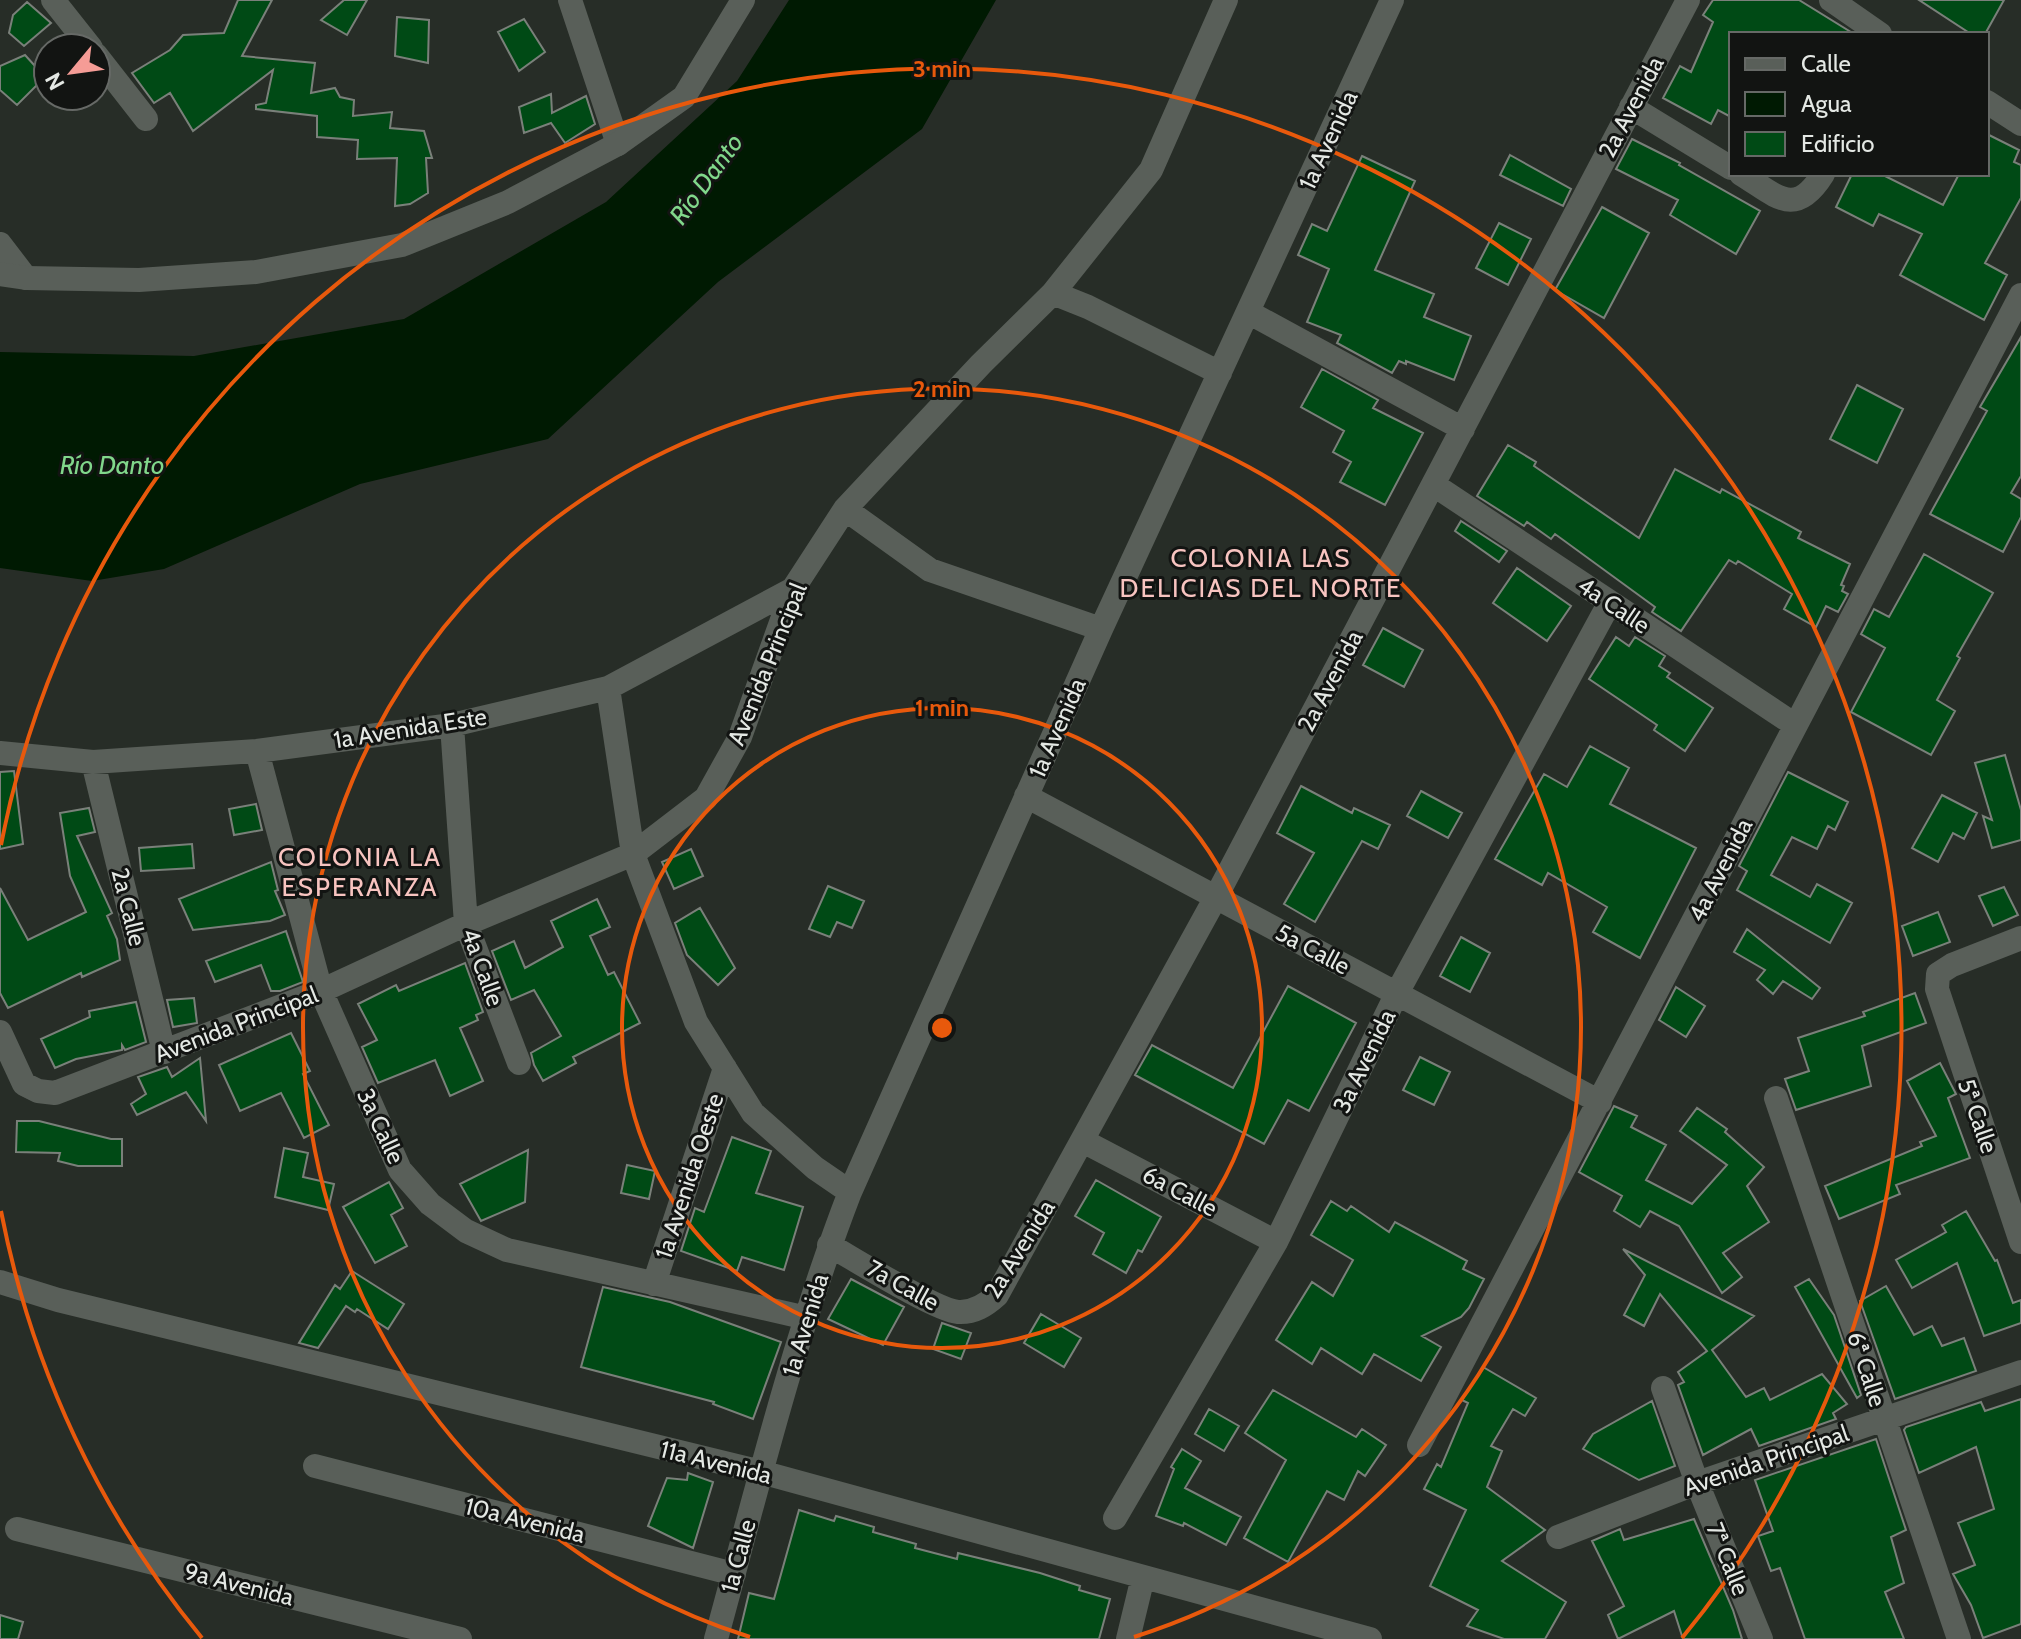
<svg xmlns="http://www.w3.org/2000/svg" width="2021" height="1639" font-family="Cabin,sans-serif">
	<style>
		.water { fill: #001a02 }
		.building { fill: #004a15; stroke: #7a807a; stroke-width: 2 }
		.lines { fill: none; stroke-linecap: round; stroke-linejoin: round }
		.minor { stroke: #595f59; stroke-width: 24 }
		.tertiary { stroke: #595f59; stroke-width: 24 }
		.ring { fill: none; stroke: #e8590c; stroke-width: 4 }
		.labels { text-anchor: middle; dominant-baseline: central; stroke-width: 6; stroke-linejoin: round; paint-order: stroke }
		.street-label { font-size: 24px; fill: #e4e8e4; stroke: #121412 }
		.water-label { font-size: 26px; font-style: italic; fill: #81d78b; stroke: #121412 }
		.neighbourhood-label { font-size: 26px; letter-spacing: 2px; fill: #f8c4c0; stroke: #121412 }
		.centre { fill: #e8590c; stroke: #121412; stroke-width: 4 }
		.ring-label { font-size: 24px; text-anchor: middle; font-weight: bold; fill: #e8590c; stroke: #121412; stroke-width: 6; stroke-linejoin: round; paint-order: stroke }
	</style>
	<rect width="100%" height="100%" fill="#272d27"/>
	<path class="water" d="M789,0H996L922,129L718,282L548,439L360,484L164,569L92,581L0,568V352L194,356L404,319L606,202L737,81Z"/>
	<path class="building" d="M238,0H272L242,56L315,63L311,93L335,88L340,97L354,100L353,116L392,112L390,128L424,131L432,158H426L428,193L410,204L395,206L397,158L357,159L358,140L317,137V116L256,109V105L266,103L273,70L193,131L170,93L154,103L132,73L170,50L183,35L224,33Z
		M344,0H367L347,35L321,20Z
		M1713,0H1799L1854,34H1731V117L1718,110L1711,124L1663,98L1680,66L1691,72L1713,22L1703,15Z
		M1919,0H2004L1985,34H1971Z
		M27,2L51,23L24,46L9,33L13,15Z
		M397,17L429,20L428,63L395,56Z
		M524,19L545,52L519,71L498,32Z
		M25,55L45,77L17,105L0,90V66Z
		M551,94L552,113L586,96L595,124L565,143L551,123L524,133L519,107Z
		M1987,134L2019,150L2014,162L2021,165V198L1985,263L2007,275L1984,320L1900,275L1922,234L1879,214L1873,226L1836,207L1852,174H1881L1943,205L1959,174H1987Z
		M1632,139L1680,163L1679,165L1760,211L1736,254L1670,215L1678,200L1616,169Z
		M1510,155L1571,189L1563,206L1500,175Z
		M1362,156L1415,181L1375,270L1434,294L1424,317L1471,336L1454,380L1406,361V364L1399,361L1392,373L1337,343L1341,335L1307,322L1329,269L1298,255L1312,224L1327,231Z
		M1602,207L1649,233L1604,318L1555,290Z
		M1499,223L1531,239L1508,285L1476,268Z
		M2021,337V476L2011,493L2021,499V517L2003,552L1930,514L1987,411L1980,407Z
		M1322,369L1378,400L1373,408L1423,433L1385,505L1340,482L1351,462L1333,452L1344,431L1301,407Z
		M1857,385L1903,409L1877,463L1830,439Z
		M1508,445L1536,462L1534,466L1639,538L1675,469L1720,493L1722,489L1801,532L1798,538L1850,564L1841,585L1844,586L1842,591L1848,594L1838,612L1826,606L1816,627L1784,609L1792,594L1738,561L1736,564L1729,560L1681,631L1652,612L1655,607L1555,534L1551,539L1527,522L1524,526L1477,496Z
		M1461,521L1507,551L1499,562L1455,531Z
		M1924,554L1993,593L1957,656L1960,658L1937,700L1955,711L1931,755L1851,712L1885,648L1861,634L1874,609L1889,617Z
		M1517,568L1571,606L1547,641L1493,603Z
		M1383,628L1423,650L1404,687L1363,665Z
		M1616,637L1629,646L1635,637L1665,656L1659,666L1670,673L1667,677L1713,708L1685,751L1654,730L1657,725L1589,679Z
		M1590,746L1629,768L1610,804L1696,848L1640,958L1593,932L1607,907L1548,873L1542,885L1495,859L1544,774L1567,787Z
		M2005,755L2021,810V840L1992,848L1983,816L1992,820L1975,763Z
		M14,771L23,844L0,849V772Z
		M1788,772L1848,802L1835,830L1828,826L1817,849L1792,837L1771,875L1810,897L1817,884L1852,903L1830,943L1737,890L1747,871L1739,866Z
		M1301,786L1352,813L1354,808L1390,825L1378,849L1362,841L1315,922L1284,904L1314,853L1277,833Z
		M1421,791L1462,813L1448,838L1407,816Z
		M1942,795L1977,813L1964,839L1953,833L1938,862L1912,848Z
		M256,804L262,830L234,835L229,809Z
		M89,808L95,832L77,836L112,913L107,916L117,939L120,960L82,977L81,973L8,1008L0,993V888L28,940L86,912L70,876L60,813Z
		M192,844L194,868L141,871L139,848Z
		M691,849L703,876L674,889L662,862Z
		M271,862L278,890L275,891L285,915L270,921L193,930L179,899Z
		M828,886L864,901L852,928L837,922L830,937L809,929Z
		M2004,887L2018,915L1993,926L1979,896Z
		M597,899L610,927L590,936L608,975L614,972L640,1023L573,1057L576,1063L543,1081L534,1065L531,1053L561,1036L534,990L511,1000L492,951L514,941L525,968L563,947L551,921Z
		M700,908L735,968L718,985L687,955L675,923Z
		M1938,912L1950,942L1913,956L1902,926Z
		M1747,929L1820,988L1812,999L1783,981L1773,994L1757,980L1765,970L1734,952Z
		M286,931L303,982L280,991H271L261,965L215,982L206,961Z
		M1461,937L1490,953L1470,992L1440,976Z
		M465,963L483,1012L476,1015L478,1020L460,1028L483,1081L450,1096L435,1060L378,1083L362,1047L377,1040L358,1004L396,985L399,991Z
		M1288,986L1356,1023L1309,1111L1288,1100L1264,1144L1135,1075L1152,1045L1233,1088Z
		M1676,987L1705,1006L1686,1037L1659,1020Z
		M1915,993L1926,1023L1862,1046L1871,1086L1796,1110L1785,1079L1809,1071L1798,1038L1865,1016L1863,1012Z
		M194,998L197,1023L173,1027L167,1000Z
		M136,1002L146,1042L125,1050L122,1045V1050L76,1059L55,1068L41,1039L90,1017L89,1011Z
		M291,1033L310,1071L303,1074L329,1125L304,1138L281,1093L240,1111L219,1065Z
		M1420,1057L1450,1072L1434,1105L1403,1090Z
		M200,1058L206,1121L186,1092L137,1115L131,1104L146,1094L138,1077L167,1067L172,1077Z
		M1940,1063L1956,1094L1948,1098L1970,1158L1896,1185L1900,1194L1839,1219L1825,1186L1922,1146L1920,1142L1936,1136L1907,1081Z
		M1614,1106L1637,1116L1631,1127L1666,1145L1646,1180L1692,1204L1727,1165L1680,1131L1697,1108L1727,1129L1725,1132L1764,1167L1747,1186L1769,1222L1723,1253L1742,1277L1722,1293L1679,1226L1650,1211L1640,1227L1614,1211L1622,1196L1579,1172Z
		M17,1121H39L111,1139H122V1166H78L58,1161L60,1153L16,1152Z
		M732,1137L771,1151L756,1193L803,1207L784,1270L742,1257L737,1271L681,1251L695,1208L704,1212Z
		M284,1148L308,1153L303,1177L334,1184L328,1210L275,1197Z
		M528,1150L525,1202L481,1221L460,1184Z
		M627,1165L655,1171L649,1199L621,1193Z
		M1096,1180L1161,1217L1142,1252L1138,1250L1126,1273L1093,1254L1104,1233L1075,1216Z
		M389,1182L403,1208L391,1215L407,1246L375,1263L343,1207Z
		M1331,1201L1347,1211L1351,1206L1389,1232L1395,1222L1467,1261L1463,1269L1484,1279L1469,1308L1461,1317L1422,1336L1441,1347L1421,1381L1374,1354L1362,1374L1321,1348L1312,1364L1276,1340L1312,1282L1333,1296L1353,1260L1311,1235Z
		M1966,1211L1995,1261L1997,1260L2013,1303L2021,1300V1323L1984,1336L1957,1263L1912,1288L1896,1260L1946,1232L1942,1225Z
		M1623,1249L1754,1316L1712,1350L1746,1397L1764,1388L1770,1400L1822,1374L1847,1404L1833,1413L1836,1419L1759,1446L1751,1429L1703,1455L1678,1385L1684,1382L1678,1372L1707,1351L1660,1294L1644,1326L1624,1315L1645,1275Z
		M352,1271L404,1304L388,1329L357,1309L355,1312L346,1306L318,1348L299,1343L335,1285L340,1289Z
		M851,1279L904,1307L883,1345L828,1319Z
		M1809,1279L1834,1315L1861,1395L1857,1398L1795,1287Z
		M1886,1286L1914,1335L1932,1326L1942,1346L1964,1338L1976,1371L1895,1399L1860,1301Z
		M603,1287L670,1302L781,1342L753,1419L713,1404L714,1402L581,1367Z
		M1041,1314L1081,1338L1064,1367L1024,1343Z
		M942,1323L971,1333L961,1359L933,1349Z
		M1483,1367L1536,1398L1525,1416L1513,1409L1491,1446L1502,1451L1487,1487L1545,1530L1502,1561L1566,1602L1545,1639H1504L1467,1626L1478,1610L1430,1586L1466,1510L1424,1489L1437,1464L1441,1467L1468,1403L1462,1400Z
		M1273,1390L1356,1437L1362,1429L1386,1445L1365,1476L1358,1471L1344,1500L1327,1491L1288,1562L1244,1538L1286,1460L1245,1433Z
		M2021,1399V1624L1983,1638L1971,1605L1953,1574L1975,1565L1958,1523L1994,1509L1976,1447L1919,1473L1904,1430L1906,1427L1981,1402L1985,1411Z
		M1652,1401L1675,1466L1639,1480L1583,1449L1593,1434Z
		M1209,1409L1239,1426L1224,1451L1195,1434Z
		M1876,1439L1906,1530L1891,1537L1904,1583L1885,1592L1904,1639H1805L1780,1568L1771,1571L1758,1536L1773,1531L1755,1480Z
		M1182,1449L1201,1461L1185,1488L1241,1517L1226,1545L1184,1523L1183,1526L1156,1516L1174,1469L1171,1467Z
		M688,1473L713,1482L693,1548L648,1526L667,1478L687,1480Z
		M799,1510L834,1521L836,1516L874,1527L873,1532L916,1544L915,1548L957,1559L958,1553L1040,1573L1080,1586L1079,1590L1110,1599L1099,1639H738L749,1593L774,1599Z
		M1694,1519L1733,1610L1742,1639H1683L1674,1611L1618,1639L1608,1615L1624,1606L1592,1541L1620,1529L1624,1540Z
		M0,1615L23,1622L18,1639H0Z"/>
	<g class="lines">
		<path class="minor" d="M53,0L91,48
			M570,0L618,144
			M1831,0L1880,34
			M96,55L146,119
			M1987,102L2021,124
			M1631,107L1731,168
			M1741,174C1777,196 1795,219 1823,174
			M0,244L26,278
			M1053,293L1088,307L1220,373
			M1248,312L1463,429
			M1434,485L1795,725
			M845,509L930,570L1101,629
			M608,688L633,854L696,1022L753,1113L815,1168L850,1192
			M452,725L466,924L519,1063
			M257,751L321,991L400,1170L430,1204L466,1231L507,1250L807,1318
			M0,753L93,762L257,751L452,725L608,688L793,589
			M93,762L164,1052
			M1026,796L1600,1102
			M2021,938L1952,965L1938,974L1937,989L2021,1242
			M0,1032L24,1084L38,1091L55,1093L321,991L466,924L633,854L706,798L740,737L793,589L845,509L981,364L1053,293L1151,170L1226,0
			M1776,1098L1959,1639
			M1083,1141L1276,1242
			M829,1245C854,1259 935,1310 958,1312C974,1313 986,1305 997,1295L1216,897L1688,0
			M0,1282L58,1300L761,1472L1370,1639
			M654,1284L725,1068
			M1663,1388L1697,1483L1761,1639
			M1419,1445L2021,295
			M315,1466L734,1574
			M1115,1518L1276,1242L1397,993L1610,602
			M17,1529L460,1639
			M1558,1537L1697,1483L2021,1372
			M716,1639C757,1489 794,1337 850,1192L1101,629L1392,0
			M1128,1639L1143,1577"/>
		<path class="tertiary" d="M0,274L26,278L139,280L256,272L402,245L508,202L618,144L684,97L743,0"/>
	</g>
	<g class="ring">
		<circle cx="942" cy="1028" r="320"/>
		<path d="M750 1637A639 639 0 1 1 1134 1637"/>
		<path d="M202 1638A959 959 0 0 1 1 1211M1 845A959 959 0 1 1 1682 1638"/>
	</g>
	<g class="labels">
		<g class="street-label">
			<text transform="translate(1631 107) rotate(-62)">2a Avenida</text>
			<text transform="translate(1328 140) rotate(-65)">1a Avenida</text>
			<text transform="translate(1614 605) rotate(34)">4a Calle</text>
			<text transform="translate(767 664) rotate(-68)">Avenida Principal</text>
			<text transform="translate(1330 681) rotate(-62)">2a Avenida</text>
			<text transform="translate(410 728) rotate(-9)">1a Avenida Este</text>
			<text transform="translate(1057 728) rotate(-66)">1a Avenida</text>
			<text transform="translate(1720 870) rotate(-63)">4a Avenida</text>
			<text transform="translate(129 907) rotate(76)">2a Calle</text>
			<text transform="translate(1313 949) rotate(28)">5a Calle</text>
			<text transform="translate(483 967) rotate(70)">4a Calle</text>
			<text transform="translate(236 1024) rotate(-21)">Avenida Principal</text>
			<text transform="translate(1364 1061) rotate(-64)">3a Avenida</text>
			<text transform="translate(1978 1116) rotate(71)">5ª Calle</text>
			<text transform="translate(381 1126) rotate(65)">3a Calle</text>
			<text transform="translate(689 1176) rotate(-72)">1a Avenida Oeste</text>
			<text transform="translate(1180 1191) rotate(28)">6a Calle</text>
			<text transform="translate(1019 1249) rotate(-58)">2a Avenida</text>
			<text transform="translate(903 1285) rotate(29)">7a Calle</text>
			<text transform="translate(805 1325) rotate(-73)">1a Avenida</text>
			<text transform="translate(1867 1369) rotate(72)">6ª Calle</text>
			<text transform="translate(1766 1460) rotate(-19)">Avenida Principal</text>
			<text transform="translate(716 1462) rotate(14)">11a Avenida</text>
			<text transform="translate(525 1520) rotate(14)">10a Avenida</text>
			<text transform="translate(738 1556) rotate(-75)">1a Calle</text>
			<text transform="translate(1728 1559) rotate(68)">7ª Calle</text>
			<text transform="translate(239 1584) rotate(14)">9a Avenida</text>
		</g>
		<g class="water-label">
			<text transform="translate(706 179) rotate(-54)">Río Danto</text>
			<text x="112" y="465">Río Danto</text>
		</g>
		<g class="neighbourhood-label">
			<text x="1261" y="558">COLONIA LAS<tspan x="1261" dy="30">DELICIAS DEL NORTE</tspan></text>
			<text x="360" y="857">COLONIA LA<tspan x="360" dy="30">ESPERANZA</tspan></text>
		</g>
	</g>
	<circle cx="942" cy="1028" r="12" class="centre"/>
	<g class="ring-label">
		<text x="942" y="77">3 min</text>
		<text x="942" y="397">2 min</text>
		<text x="942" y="716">1 min</text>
	</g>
	<rect x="1729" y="32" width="260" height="144" fill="#121412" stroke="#666966" stroke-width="2"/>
	<rect x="1745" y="58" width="40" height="12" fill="#595f59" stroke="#666966" stroke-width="2"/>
	<text x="1801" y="72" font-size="24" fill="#e4e8e4">Calle</text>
	<rect x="1745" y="92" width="40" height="24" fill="#001a02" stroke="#666966" stroke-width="2"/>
	<text x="1801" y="112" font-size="24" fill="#e4e8e4">Agua</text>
	<rect x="1745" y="132" width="40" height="24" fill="#004a15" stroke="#666966" stroke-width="2"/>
	<text x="1801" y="152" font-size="24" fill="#e4e8e4">Edificio</text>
	<g transform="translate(72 72) rotate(241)"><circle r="38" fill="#121412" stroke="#666966" stroke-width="2"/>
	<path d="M0-6L14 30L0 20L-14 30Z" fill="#f59c96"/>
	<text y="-12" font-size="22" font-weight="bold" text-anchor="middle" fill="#e4e8e4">N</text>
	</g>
</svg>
